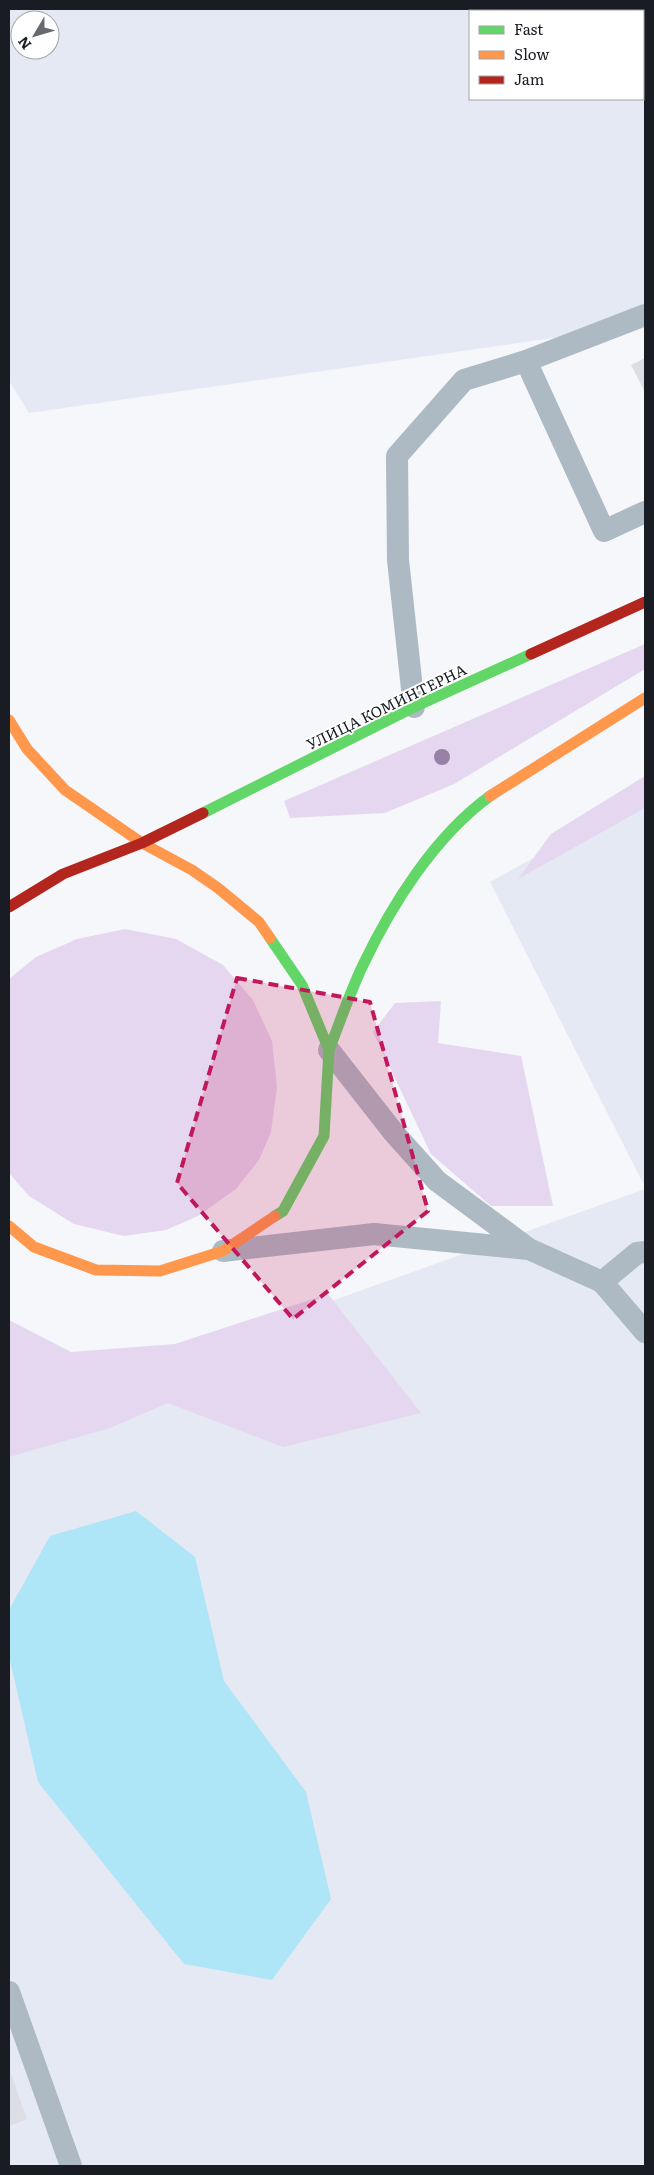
<svg xmlns="http://www.w3.org/2000/svg" width="654" height="2175" font-family="Literata,serif">
	<style>
		.built { fill: #e5e9f4; fill-rule: evenodd }
		.green { fill: #e5d7f0 }
		.water { fill: #aee5f7 }
		.building { fill: #dddee3 }
		.lines { fill: none; stroke-linecap: round; stroke-linejoin: round }
		.lane { stroke: #adb9c3; stroke-width: 22 }
		.fast { stroke: #63d668; stroke-width: 11 }
		.slow { stroke: #ff974d; stroke-width: 11 }
		.jam { stroke: #b3261e; stroke-width: 11 }
		.tree { fill: #9881a6 }
		.marked { fill: #c2185b; fill-opacity: 0.2; stroke: #c2185b; stroke-width: 4; stroke-dasharray: 10 6; stroke-linejoin: round }
		.labels { text-anchor: middle; dominant-baseline: central; stroke-width: 4; stroke-linejoin: round; paint-order: stroke }
		.street-label { font-size: 15px; fill: #191c23; stroke: #fff }
	</style>
	<rect width="100%" height="100%" fill="#f5f7fb"/>
	<path class="built" d="M9,9H645V325L29,413L9,381ZM470,11H643V99H470ZM20,20H50V50H20Z
		M645,796V1187L490,882Z
		M645,1189V2166H9V1416Z"/>
	<path class="green" d="M645,644V669L454,784L385,813L290,818L284,801Z
		M645,776V808L518,879L551,834Z
		M125,929L176,939L223,965L253,1000L272,1041L277,1087L271,1132L259,1160L236,1189L198,1216L166,1230L124,1236L74,1224L29,1196L9,1173V979L36,957L77,939Z
		M441,1001L438,1043L521,1056L553,1206H491L431,1154L373,1032L395,1003Z
		M328,1294L421,1413L283,1447L168,1403L110,1428L9,1457V1320L71,1352L175,1344Z"/>
	<path class="water" d="M136,1511L195,1557L224,1681L306,1792L331,1899L272,1980L184,1964L38,1782L9,1656V1610L50,1536Z"/>
	<path class="building" d="M645,358V392L631,365Z
		M9,2068L27,2119L9,2126Z"/>
	<g class="lines">
		<path class="lane" d="M526,361L645,315
			M414,707L398,560L397,456L464,380L526,361L604,531L645,512
			M329,1050L394,1133L437,1181L529,1249L602,1282L645,1332
			M223,1251L374,1234L528,1249
			M602,1282L637,1253L645,1252
			M9,1992L71,2166"/>
		<path class="fast" d="M203,813L414,707L531,654
			M270,938L302,985L329,1050L324,1136L283,1211L275,1216
			M329,1050C340,1022 350,992 363,965C392,904 435,836 490,796"/>
		<path class="slow" d="M9,720L27,749L65,790L142,843L192,870L218,888L259,922L270,938
			M490,796L645,698
			M9,1226L34,1247L96,1270L160,1271L223,1251L275,1216"/>
		<path class="jam" d="M531,654L645,602
			M9,907L63,874L142,843L203,813"/>
	</g>
	<circle class="tree" cx="442" cy="757" r="8"/>
	<path class="marked" d="M237,978L370,1002L428,1211L293,1319L177,1183Z"/>
	<g class="labels">
		<g class="street-label">
			<text transform="translate(386 706) rotate(-26)">УЛИЦА КОМИНТЕРНА</text>
		</g>
	</g>
	<rect width="654" height="2175" fill="none" stroke="#191c23" stroke-width="20"/>
	<rect x="469" y="10" width="175" height="90" fill="#ffffff" stroke="#a3a4a7"/>
	<rect x="479" y="26" width="25" height="8" fill="#63d668" stroke="#a3a4a7"/>
	<text x="514" y="35" font-size="15" fill="#191c23">Fast</text>
	<rect x="479" y="51" width="25" height="8" fill="#ff974d" stroke="#a3a4a7"/>
	<text x="514" y="60" font-size="15" fill="#191c23">Slow</text>
	<rect x="479" y="76" width="25" height="8" fill="#b3261e" stroke="#a3a4a7"/>
	<text x="514" y="85" font-size="15" fill="#191c23">Jam</text>
	<g transform="translate(35 35) rotate(232)"><circle r="24" fill="#ffffff" stroke="#a3a4a7"/>
	<path d="M0-4L9 19L0 12L-9 19Z" fill="#66696f"/>
	<text y="-8" font-size="14" font-weight="bold" text-anchor="middle" fill="#191c23">N</text>
	</g>
</svg>
